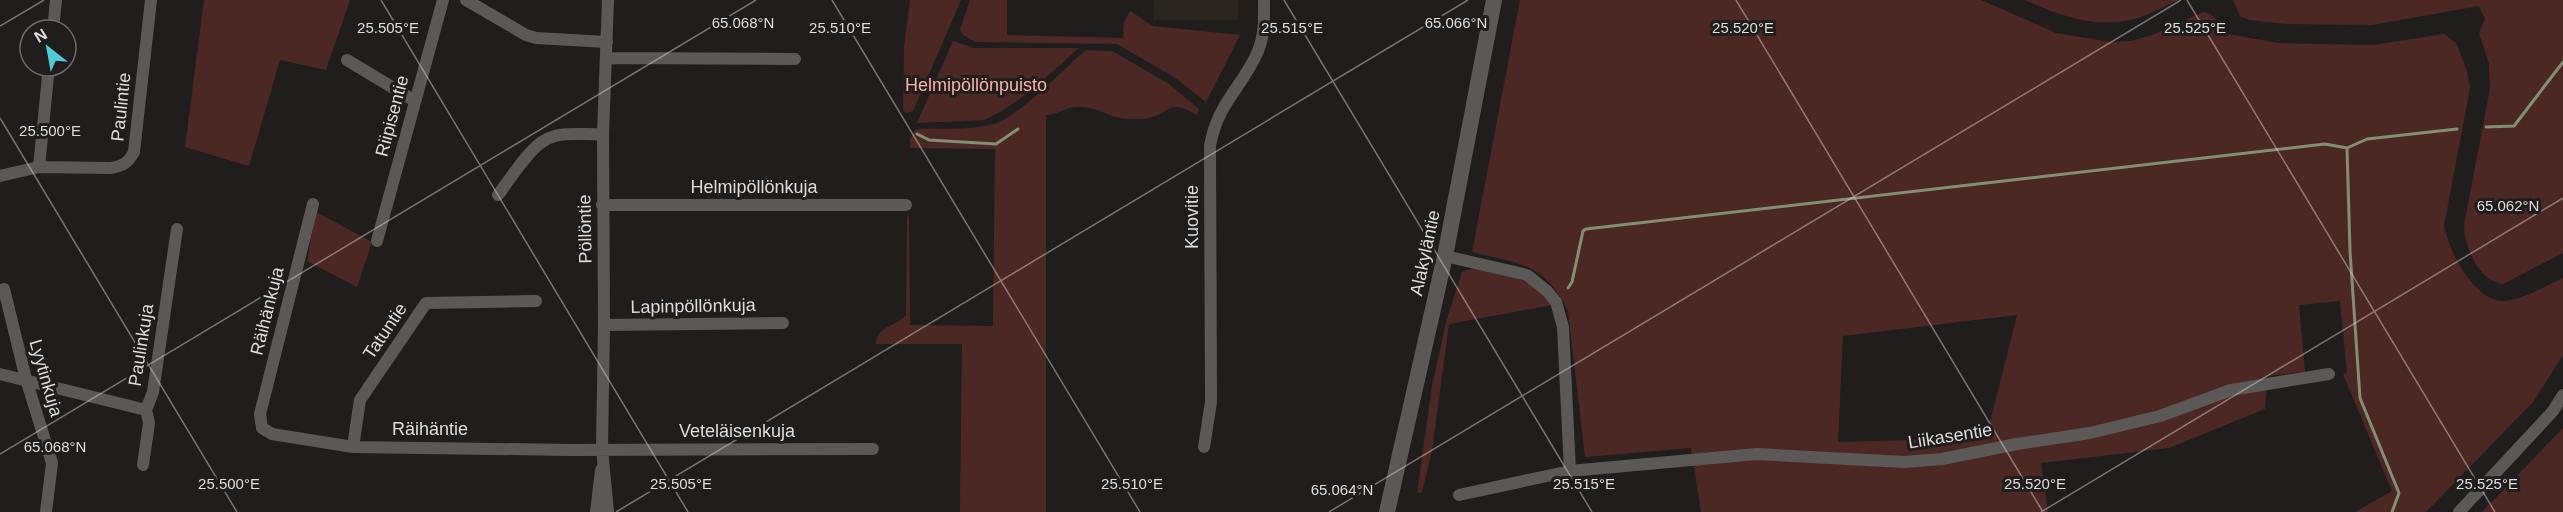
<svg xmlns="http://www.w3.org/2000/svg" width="2563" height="512" font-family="Helvetica,sans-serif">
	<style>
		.built { fill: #2a251e }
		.green { fill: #4c2824; fill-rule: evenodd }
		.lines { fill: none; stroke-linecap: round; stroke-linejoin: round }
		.stream { stroke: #828f74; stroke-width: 3 }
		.minor { stroke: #5b5956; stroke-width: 12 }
		.secondary { stroke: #5b5956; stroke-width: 16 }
		.ticks { fill: none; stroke: #dedddb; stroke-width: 1.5; stroke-opacity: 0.45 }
		.labels { text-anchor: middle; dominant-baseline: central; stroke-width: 6; stroke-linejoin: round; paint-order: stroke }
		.park-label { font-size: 18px; fill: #feb1a8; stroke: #201e1c }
		.street-label { font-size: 18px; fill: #dedddb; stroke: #201e1c }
		.ticks-label { font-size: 15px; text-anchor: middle; fill: #dedddb; stroke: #201e1c; stroke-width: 6; stroke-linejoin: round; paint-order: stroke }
	</style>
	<rect width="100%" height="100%" fill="#201e1c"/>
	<path class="built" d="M1154,0H1238V20H1153Z"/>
	<path class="green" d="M204,0H350L326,70L280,60L249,166L185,147Z
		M910,0H961L913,111L907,113L903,111L904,47Z
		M970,0H1007V35L1123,38L1124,22L1130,11L1153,26L1240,35L1206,102L1174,77L1117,44L975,42L963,35L960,29Z
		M1520,0H1981L2056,33L2111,42L2131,41L2152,35L2203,12L2211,14L2228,34L2278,43L2373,45L2444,34L2456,43L2467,71L2470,88L2444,226C2449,251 2475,304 2506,301C2526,298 2545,286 2563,278V355L2534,401L2426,512H2355L2392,491L2343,374L2347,373L2340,301L2299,305L2305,372L2268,376L2265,409L2169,448L2041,463L2048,512H1701L1691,448L1585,457L1568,311C1544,262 1520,264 1472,252ZM2017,315L1986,438L1838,442L1843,336Z
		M2025,0H2179C2164,6 2147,16 2131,20C2094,28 2058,15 2025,0Z
		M2233,0H2563V253L2503,284C2479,282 2464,246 2464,225L2490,89L2489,64L2479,33L2485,19L2479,6L2372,25L2286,24L2249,20L2240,16Z
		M953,41L974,48H1079L1031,91L1002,111L984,120L917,123Z
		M1086,50L1112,51L1169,84L1199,109L1198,113L1196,115C1169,98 1171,113 1149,118C1140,120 1120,119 1112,116C1099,111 1090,106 1076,107C1065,107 1057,115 1046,115V512H960L962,344H876C877,325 896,327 906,315L907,219L909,212L910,325L993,326L995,149L910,148V139L915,130L919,129C942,128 982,131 1001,121C1030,106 1061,71 1086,50Z
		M318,213L372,242L357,287L307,261L315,215Z
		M1474,268L1522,280L1534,286L1552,305L1449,324L1432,451L1422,492L1417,493L1432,386L1446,322L1462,272Z
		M2563,428V512H2482Z"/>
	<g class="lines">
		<path class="stream" d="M2486,127L2514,126L2563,62
			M917,134L929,140L996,144L1018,129
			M1568,288L1572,282L1583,231L1586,229L2325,144L2347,148
			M2392,512L2399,493L2360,398L2350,251L2347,148L2367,139L2457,129"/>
		<path class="minor" d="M466,0L526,35L536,38L607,42
			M608,0L603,134L604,325L602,449L608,512
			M53,30L56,0
			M606,58L795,59
			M347,60L415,101
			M39,167L111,168C123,166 128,163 134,152L151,0
			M0,176L39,167L49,66
			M498,195C510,179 530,147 547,139C563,131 585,135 603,134
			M313,204L260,414L262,428L272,434L353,447L572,450L873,449
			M602,205H906
			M377,241L443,0
			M1445,256L1527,275L1547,291L1556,302L1563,327L1570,471L1757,454L1904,462L1942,459L2017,444L2090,433L2160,416L2231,390L2329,374
			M4,289L26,379L52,463L46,512
			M604,325L783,323
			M0,374L146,410
			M353,447L360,400L426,303L536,301
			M1204,447L1211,402L1210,146C1218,101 1243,87 1258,51C1265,34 1264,17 1264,0
			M143,465L149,423L146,410L153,392L177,229
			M1459,495L1570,471
			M596,512L601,470
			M2459,512L2553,411L2563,395"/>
		<path class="secondary" d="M1387,512L1445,256L1494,0"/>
	</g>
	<path class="ticks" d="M381,0L688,512M832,0L1140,512M1284,0L1592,512M1736,0L2043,512M2187,0L2495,512M0,26L44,0M0,118L237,512M0,454L756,0M616,512L1468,0M1329,512L2181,0M2041,512L2563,198"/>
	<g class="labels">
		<g class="park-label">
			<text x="976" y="85">Helmipöllönpuisto</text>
		</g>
		<g class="street-label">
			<text transform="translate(121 107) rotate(-84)">Paulintie</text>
			<text transform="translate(392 116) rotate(-75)">Riipisentie</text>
			<text x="754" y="187">Helmipöllönkuja</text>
			<text transform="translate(1192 217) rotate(-90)">Kuovitie</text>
			<text transform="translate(585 229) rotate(-91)">Pöllöntie</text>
			<text transform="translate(1425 253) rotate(-78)">Alakyläntie</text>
			<text transform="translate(693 306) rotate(-1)">Lapinpöllönkuja</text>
			<text transform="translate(267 311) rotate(-76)">Räihänkuja</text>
			<text transform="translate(385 331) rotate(-56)">Tatuntie</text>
			<text transform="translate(141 345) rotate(-81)">Paulinkuja</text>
			<text transform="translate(46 378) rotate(74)">Lyytinkuja</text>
			<text x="430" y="429">Räihäntie</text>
			<text x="737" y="431">Veteläisenkuja</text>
			<text transform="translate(1950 436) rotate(-9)">Liikasentie</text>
		</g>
	</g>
	<g class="ticks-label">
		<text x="743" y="28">65.068°N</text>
		<text x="1456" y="28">65.066°N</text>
		<text x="840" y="33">25.510°E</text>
		<text x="388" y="33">25.505°E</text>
		<text x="1292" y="33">25.515°E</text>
		<text x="1743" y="33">25.520°E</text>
		<text x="2195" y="33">25.525°E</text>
		<text x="50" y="136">25.500°E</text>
		<text x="2508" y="211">65.062°N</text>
		<text x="55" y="452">65.068°N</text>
		<text x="229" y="489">25.500°E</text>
		<text x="681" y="489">25.505°E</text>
		<text x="1132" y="489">25.510°E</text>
		<text x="1584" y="489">25.515°E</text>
		<text x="2035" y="489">25.520°E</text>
		<text x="2487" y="489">25.525°E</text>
		<text x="1342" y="495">65.064°N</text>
	</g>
	<g transform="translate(48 48) rotate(329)"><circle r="28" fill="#201e1c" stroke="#6c6a68" stroke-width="1.5"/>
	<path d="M0-4.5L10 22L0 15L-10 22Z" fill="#53cadc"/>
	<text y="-9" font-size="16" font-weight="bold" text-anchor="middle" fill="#dedddb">N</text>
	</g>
</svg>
